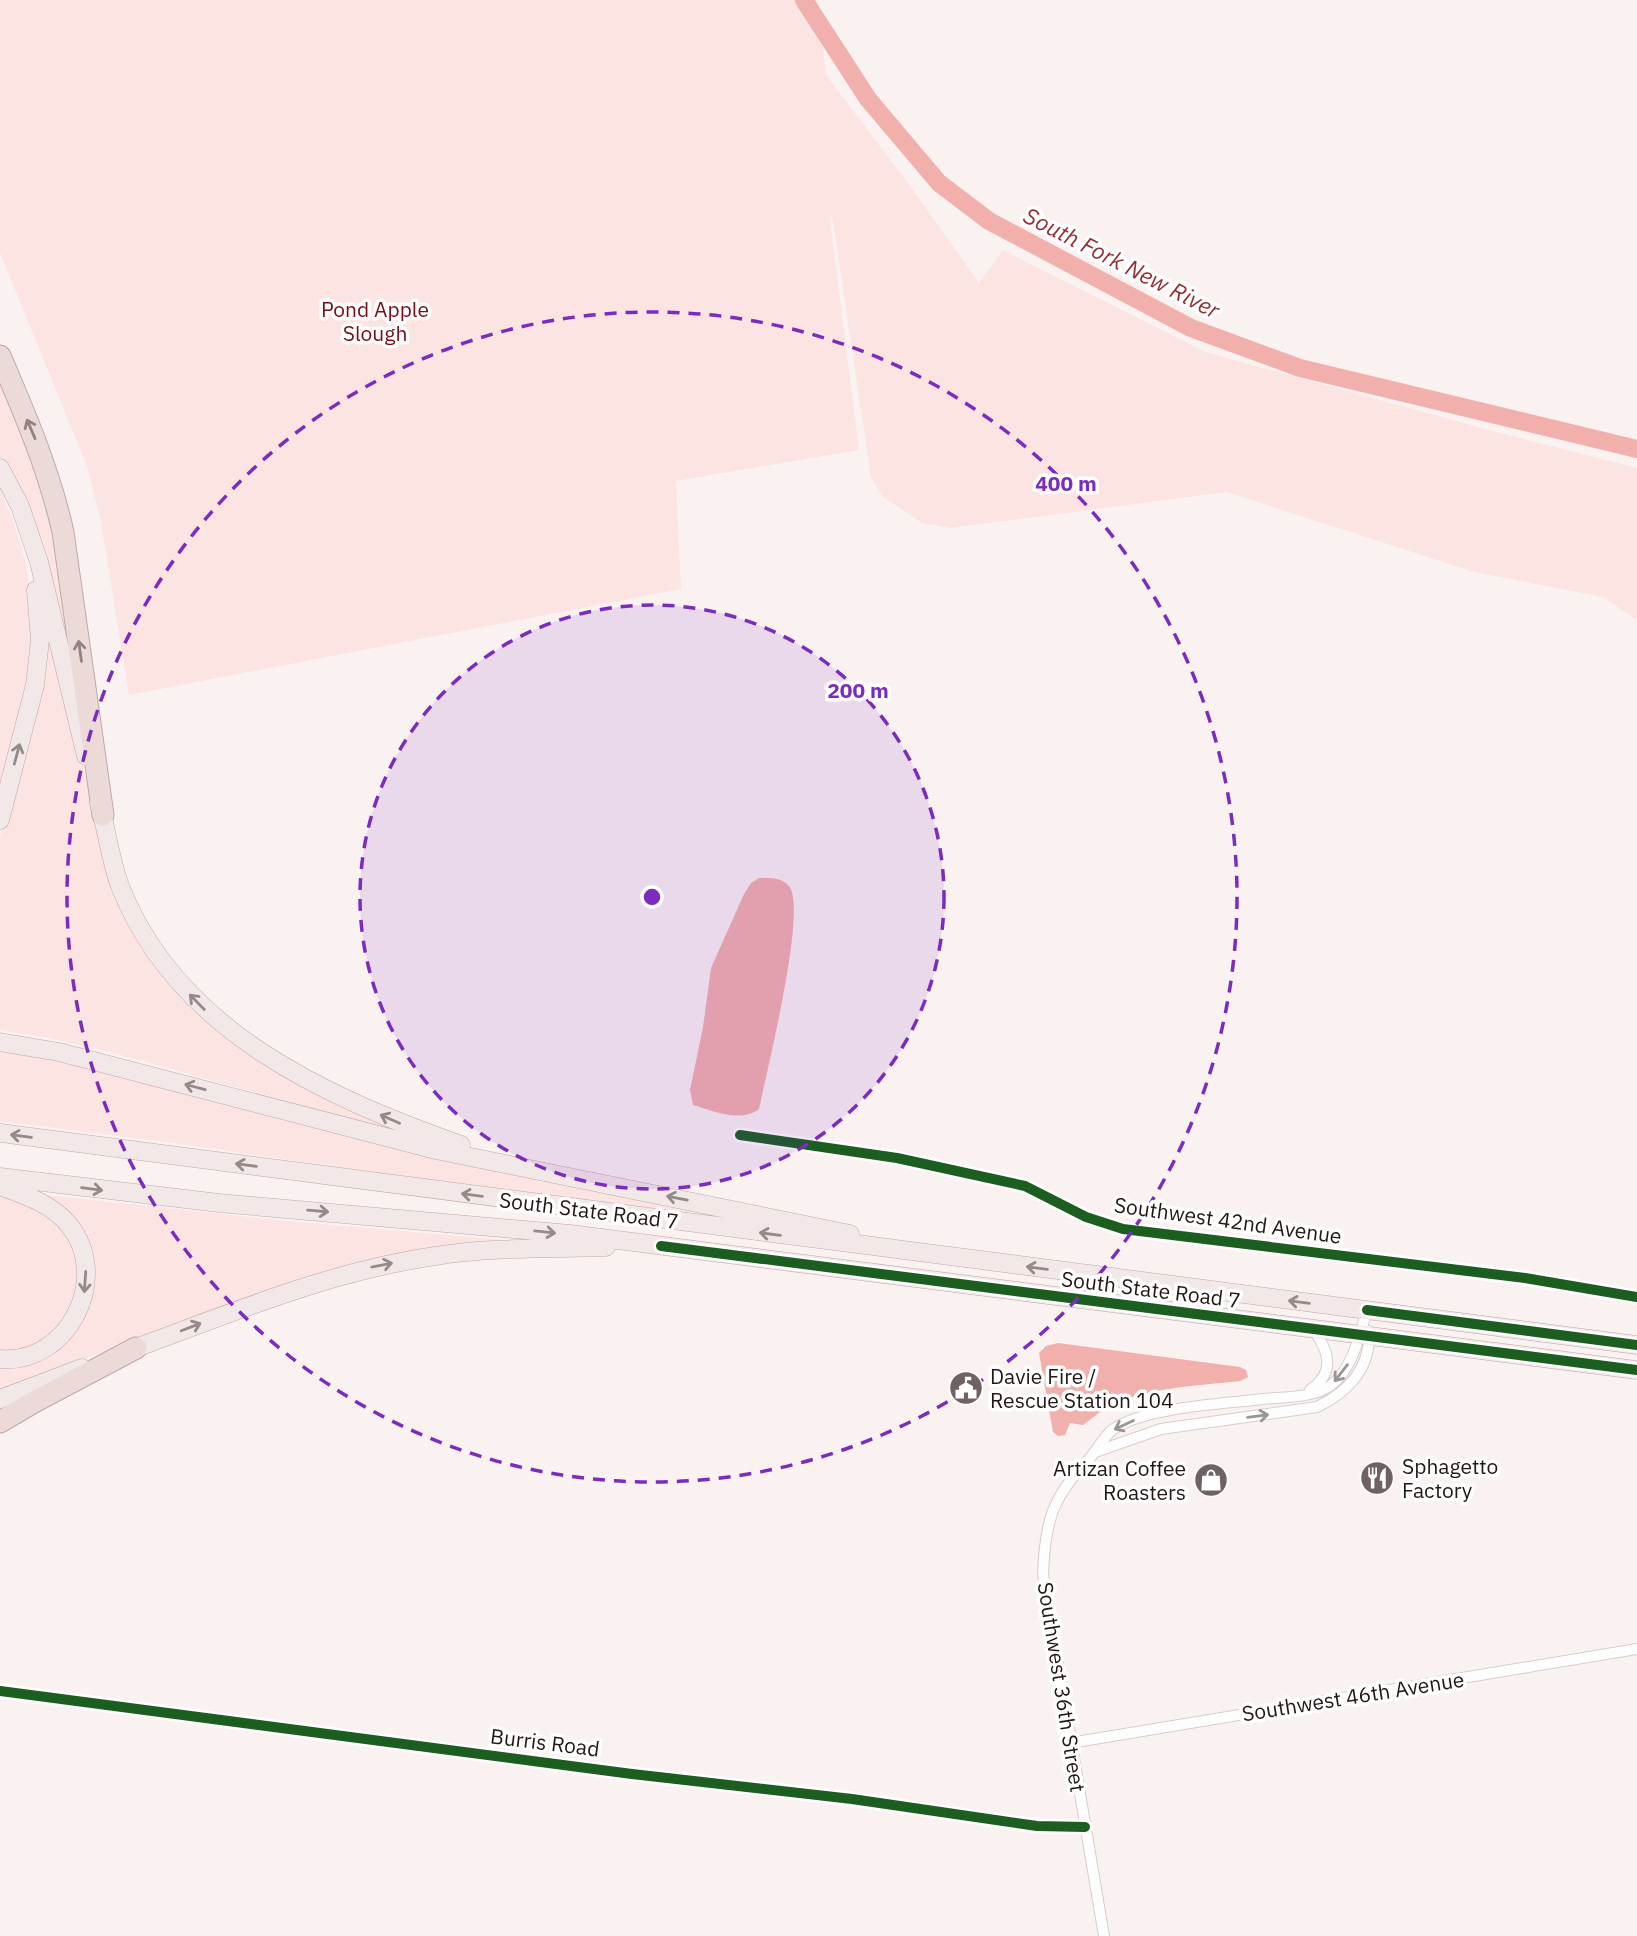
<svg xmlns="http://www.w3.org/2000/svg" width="1637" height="1936" font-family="'IBM Plex Sans',sans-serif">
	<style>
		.green { fill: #fbe4e2 }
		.water { fill: #f1b0ac }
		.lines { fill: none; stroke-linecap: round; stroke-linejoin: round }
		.river { stroke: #f1b0ac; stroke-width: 18 }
		.street-casing { stroke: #d7cdcc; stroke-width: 12 }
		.primary-casing { stroke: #bea8a7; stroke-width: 19 }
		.highway-casing { stroke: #bea8a7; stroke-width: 23 }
		.street { stroke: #fefdfd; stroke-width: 10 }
		.primary { stroke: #f3e8e8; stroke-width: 18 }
		.highway { stroke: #ecdad9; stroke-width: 21 }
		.cycleway-casing { stroke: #fff; stroke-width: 15 }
		.cycleway { stroke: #1b5e20; stroke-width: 10 }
		.oneway { stroke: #928281 }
		.oneway2 { stroke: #958a89 }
		.oneway3 { stroke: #9b9595 }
		.ring { fill: none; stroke: #7b2cbf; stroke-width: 3.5; stroke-dasharray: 12 9 }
		.labels { text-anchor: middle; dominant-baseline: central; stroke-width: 7; stroke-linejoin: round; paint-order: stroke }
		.park-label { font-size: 21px; fill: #790c18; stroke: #fff }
		.street-label { font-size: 21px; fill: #231615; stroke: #fff }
		.poi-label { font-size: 21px; fill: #231615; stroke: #fff; text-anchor: start }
		.water-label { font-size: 23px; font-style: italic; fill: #962d30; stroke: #fff }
		.centre { fill: #7b2cbf; stroke: #fff; stroke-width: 3.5 }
		.ring-label { font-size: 21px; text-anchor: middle; font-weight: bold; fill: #7b2cbf; stroke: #fff; stroke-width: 7; stroke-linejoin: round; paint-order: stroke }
	</style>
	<rect width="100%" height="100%" fill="#faf2f1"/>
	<path class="green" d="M0,0H817L826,75L913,190L979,283L1003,250L1205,352L1500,433L1637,468V620L1603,597L1474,572L1227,492L951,528L922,523L883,497L871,477L832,215L830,219L859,450L676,481L681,589L129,695L100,517L87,466L0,253Z
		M0,369L47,486L83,711L0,460Z
		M0,490C54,606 29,682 0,799Z
		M46,608L107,869L138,939L164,979L214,1028L289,1073L414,1136L95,1048L44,1037L0,1030V837Z
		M0,1050L56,1059L425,1156L689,1209L688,1214L418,1179L182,1144L0,1121Z
		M0,1194L33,1204L69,1235L81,1277L66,1321L34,1348L0,1355Z
		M47,1195L287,1221L526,1242L456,1250L211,1311L0,1391V1364L62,1343L89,1269L45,1197Z"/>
	<path class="water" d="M759,878C770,878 781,877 789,886C808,908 766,1074 759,1109C741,1123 713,1111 693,1105L690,1090L703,1027L711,968L744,894L751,883Z
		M1058,1343L1240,1367L1246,1370L1248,1377L1240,1381C1196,1386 1145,1387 1105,1409C1098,1413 1090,1420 1083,1425L1070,1423L1065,1435L1058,1436L1053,1432L1039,1353L1046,1346Z"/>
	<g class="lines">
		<path class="river" d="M804,0L868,99L939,183L989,221L1191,328L1300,368L1637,449"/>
		<g class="street-casing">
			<path id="street" d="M740,1135L897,1158L1025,1186L1086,1217L1123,1229L1525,1278L1637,1297
				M1310,1390C1336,1372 1329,1351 1313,1329
				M1095,1452L1161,1429L1317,1407C1348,1392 1371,1369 1369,1331
				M0,1691L632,1774L852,1799L1037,1826L1085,1827
				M1070,1743L1637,1649
				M1104,1936L1043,1574C1045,1522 1052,1497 1089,1459C1097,1450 1103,1438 1112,1430C1143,1407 1224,1404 1263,1399C1283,1397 1313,1398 1330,1386C1353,1369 1359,1336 1367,1310"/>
		</g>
		<g class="primary-casing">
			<path id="primary" d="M0,468L20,506L39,562L86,756
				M99,803C107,830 110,859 120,886C176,1030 325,1097 461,1145
				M0,820L35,685L40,640L36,590
				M0,1042L59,1052L436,1150L850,1234
				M0,1133L1637,1345
				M0,1177L219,1203L570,1234L1637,1370
				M0,1186C25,1195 52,1204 69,1225C112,1278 68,1365 0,1359
				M125,1352C227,1315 326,1272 435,1256C491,1247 549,1249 606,1247
				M0,1399L82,1368"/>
		</g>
		<g class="highway-casing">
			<path id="highway" d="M0,356C25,414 49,470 63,532L103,815
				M0,1422L34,1402L136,1348"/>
		</g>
		<use href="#street" class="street"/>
		<use href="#primary" class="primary"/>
		<use href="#highway" class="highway"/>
		<g class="cycleway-casing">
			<path id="cycleway" d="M740,1135L897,1158L1025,1186L1086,1217L1123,1229L1525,1278L1637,1297
				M661,1246L1637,1370
				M1367,1310L1637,1345
				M0,1691L632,1774L852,1799L1037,1826L1085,1827"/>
		</g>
		<use href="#cycleway" class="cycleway"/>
	</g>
	<defs><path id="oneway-shaft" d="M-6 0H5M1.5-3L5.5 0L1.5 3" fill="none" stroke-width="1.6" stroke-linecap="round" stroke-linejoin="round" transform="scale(1.75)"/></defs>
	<g class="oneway">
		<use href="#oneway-shaft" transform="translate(31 429) rotate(-113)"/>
		<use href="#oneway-shaft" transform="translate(80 651) rotate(-98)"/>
	</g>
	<g class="oneway2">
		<use href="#oneway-shaft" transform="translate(17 754) rotate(-75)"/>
		<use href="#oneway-shaft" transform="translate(197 1002) rotate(-134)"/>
		<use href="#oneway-shaft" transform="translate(195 1087) rotate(-165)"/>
		<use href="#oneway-shaft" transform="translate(390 1119) rotate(-156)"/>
		<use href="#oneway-shaft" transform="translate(21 1136) rotate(-173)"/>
		<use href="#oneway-shaft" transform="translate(246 1165) rotate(-173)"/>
		<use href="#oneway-shaft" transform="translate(92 1189) rotate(7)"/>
		<use href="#oneway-shaft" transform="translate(472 1195) rotate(-173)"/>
		<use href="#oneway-shaft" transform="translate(677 1198) rotate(-169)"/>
		<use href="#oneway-shaft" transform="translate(318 1211) rotate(5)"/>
		<use href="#oneway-shaft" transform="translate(545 1232) rotate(6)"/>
		<use href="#oneway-shaft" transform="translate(770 1234) rotate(-173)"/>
		<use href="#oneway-shaft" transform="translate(382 1265) rotate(-11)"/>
		<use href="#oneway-shaft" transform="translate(1037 1268) rotate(-173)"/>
		<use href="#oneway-shaft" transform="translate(85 1282) rotate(94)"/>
		<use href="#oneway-shaft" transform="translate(1299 1302) rotate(-173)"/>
		<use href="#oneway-shaft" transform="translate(191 1327) rotate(-21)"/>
	</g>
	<g class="oneway3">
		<use href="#oneway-shaft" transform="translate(1341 1373) rotate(128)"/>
		<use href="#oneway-shaft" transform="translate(1258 1416) rotate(-7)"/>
		<use href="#oneway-shaft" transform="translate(1124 1425) rotate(154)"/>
	</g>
	<circle cx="652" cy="897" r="292" fill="#7b2cbf" fill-opacity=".12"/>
	<g class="ring">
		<circle cx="652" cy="897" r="292"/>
		<circle cx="652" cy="897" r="585"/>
	</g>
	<defs>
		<g id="civic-disc" transform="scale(1.75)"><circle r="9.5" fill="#6e6362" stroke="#fff"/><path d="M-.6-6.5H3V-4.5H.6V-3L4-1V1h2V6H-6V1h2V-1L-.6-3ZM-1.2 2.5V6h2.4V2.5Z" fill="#fff"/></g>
		<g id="restaurant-disc" transform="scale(1.75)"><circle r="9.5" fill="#6e6362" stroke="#fff"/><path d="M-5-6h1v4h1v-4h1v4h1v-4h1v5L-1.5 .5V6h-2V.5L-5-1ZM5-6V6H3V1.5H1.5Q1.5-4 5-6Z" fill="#fff"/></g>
		<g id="shop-disc" transform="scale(1.75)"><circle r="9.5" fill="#6e6362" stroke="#fff"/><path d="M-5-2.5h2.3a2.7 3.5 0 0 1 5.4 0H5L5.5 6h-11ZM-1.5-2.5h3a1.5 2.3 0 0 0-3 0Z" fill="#fff"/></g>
	</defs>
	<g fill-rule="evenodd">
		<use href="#civic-disc" x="966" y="1388"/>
		<use href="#restaurant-disc" x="1377" y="1478"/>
		<use href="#shop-disc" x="1211" y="1480"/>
	</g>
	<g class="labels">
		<g class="park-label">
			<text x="375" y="309">Pond Apple<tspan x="375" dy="24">Slough</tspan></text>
		</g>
		<g class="street-label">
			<text transform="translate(589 1210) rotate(7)">South State Road 7</text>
			<text transform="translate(1228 1220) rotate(8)">Southwest 42nd Avenue</text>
			<text transform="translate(1151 1289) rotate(7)">South State Road 7</text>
			<text transform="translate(1062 1687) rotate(81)">Southwest 36th Street</text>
			<text transform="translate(1353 1696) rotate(-9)">Southwest 46th Avenue</text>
			<text transform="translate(545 1742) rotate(7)">Burris Road</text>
		</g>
		<g class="poi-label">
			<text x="990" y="1376">Davie Fire /<tspan x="990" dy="24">Rescue Station 104</tspan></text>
			<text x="1402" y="1466">Sphagetto<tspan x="1402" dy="24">Factory</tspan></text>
			<text x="1186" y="1468" text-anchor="end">Artizan Coffee<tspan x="1186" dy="24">Roasters</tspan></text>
		</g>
		<g class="water-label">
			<text transform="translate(1122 262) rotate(27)">South Fork New River</text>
		</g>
	</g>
	<circle cx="652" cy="897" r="10" class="centre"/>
	<g class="ring-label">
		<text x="1066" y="491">400 m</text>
		<text x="858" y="698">200 m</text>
	</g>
</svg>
